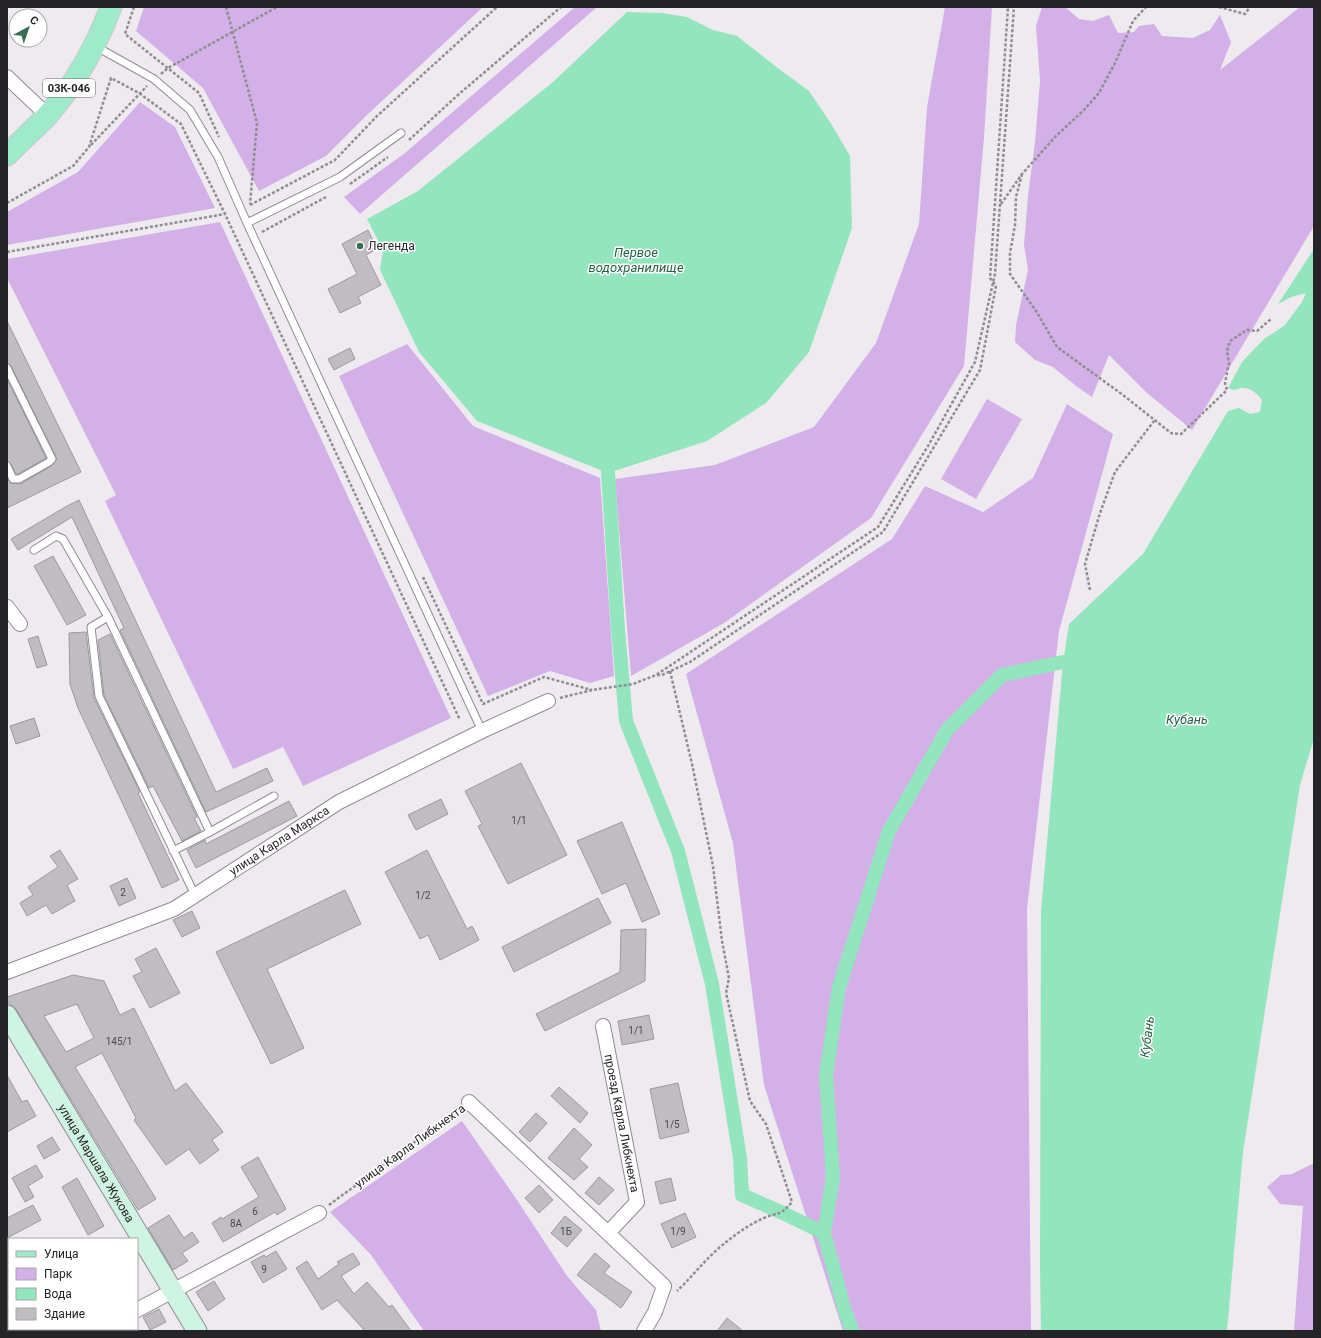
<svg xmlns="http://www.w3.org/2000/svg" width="1321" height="1338" font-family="Roboto,sans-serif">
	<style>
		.green { fill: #d3b0e7 }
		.water { fill: #92e5bc }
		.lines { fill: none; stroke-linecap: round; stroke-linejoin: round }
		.canal { stroke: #92e5bc; stroke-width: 14 }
		.building { fill: #bfbcc2; stroke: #9d9a9f; fill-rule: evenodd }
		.lane-casing { stroke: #908c92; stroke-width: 9 }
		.street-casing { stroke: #908c92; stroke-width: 16 }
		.secondary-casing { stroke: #908c92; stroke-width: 21 }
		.primary-casing { stroke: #cbcacb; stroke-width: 23 }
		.path { stroke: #908d91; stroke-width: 2.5; stroke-dasharray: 3 2; stroke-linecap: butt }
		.lane { stroke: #fff; stroke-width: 7 }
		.street { stroke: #fff; stroke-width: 14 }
		.secondary { stroke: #cff4e4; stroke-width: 19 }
		.primary { stroke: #9feaca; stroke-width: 21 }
		.poi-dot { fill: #366d54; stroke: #fff; stroke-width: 1.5 }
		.labels { text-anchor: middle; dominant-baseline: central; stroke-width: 3; stroke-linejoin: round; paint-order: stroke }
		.number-label { font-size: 10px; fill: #4c4a4d }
		.shield { fill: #fff; stroke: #666667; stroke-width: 1 }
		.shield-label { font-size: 11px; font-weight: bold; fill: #252426 }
		.poi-label { font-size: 12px; fill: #252426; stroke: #fff; text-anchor: start }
		.street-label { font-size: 12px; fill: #252426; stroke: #fff }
		.water-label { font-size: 13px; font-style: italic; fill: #256348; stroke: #fff }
	</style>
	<rect width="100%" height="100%" fill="#eeeaf0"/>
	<path class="green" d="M144,7H483L367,115L326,156L259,191L203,88L136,31Z
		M575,7H597L360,214L344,197L405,153Z
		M945,7H992L984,137L964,366L871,518L724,623L631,676L615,479L715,465L814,427L876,343L919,224L927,107Z
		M1042,7H1065L1079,19L1093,21L1109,15L1118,33L1134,32L1139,26L1154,24L1162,36L1193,38L1210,30L1220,15L1231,42L1220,70L1300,7H1314V226L1192,430L1147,393L1109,355L1092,397L1076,386L1053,367L1035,360L1015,342L1016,325L1028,270L1024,245L1028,196L1035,142L1040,81L1036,26Z
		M140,102L175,127L215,208L7,245V212L78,172Z
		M220,222L451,718L303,786L283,747L233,769L105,501L116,495L7,278V259Z
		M407,344L473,426L600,478L614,676L590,683L550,671L488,696L339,376Z
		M987,399L1022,419L976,499L941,479Z
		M1067,404L1113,434L1059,631L1027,909L1031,1331H843L764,1085L733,843L686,674L892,539L925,486L983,512L1033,478Z
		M462,1121L515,1197L567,1276L596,1310L601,1331H424L371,1255L330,1212Z
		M1314,1163V1331H1294L1303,1206L1280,1204L1267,1187L1281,1175L1292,1174Z"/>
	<path class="water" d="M627,12L662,13L687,17L713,30L737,36L779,69L809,91L830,122L850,156L852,228L809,352L766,403L707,441L608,473L477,421L419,352L380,270L383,250L367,219L418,191L553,82Z
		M1314,249V738L1300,785L1243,1152L1227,1331H1041L1040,1265L1041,911L1063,662L1069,624L1143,554L1228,411L1239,408L1250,414L1260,412L1262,400C1257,394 1252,388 1243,388C1235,388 1237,392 1228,388L1242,362L1264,339L1285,325L1302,302L1306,293L1291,297L1278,304Z"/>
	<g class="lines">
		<path class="canal" d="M608,473L618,629L626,721L678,851L712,984L740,1158L742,1195L783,1213L824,1233L833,1177L826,1075L839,987L889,831L947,730L1002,675L1063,662
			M824,1233L844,1308L852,1331"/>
	</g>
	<path class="building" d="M368,230L377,249L366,255L381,285L358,297L361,303L340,313L328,289L357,274L342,244Z
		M7,321L81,472L7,508V478L11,483L21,484L51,466L57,459L11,366L7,363Z
		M350,348L355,359L334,370L328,359Z
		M7,379L46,458L18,474H16L11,464L7,461Z
		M79,500L216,792L267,768L273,781L206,812L120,630L124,628L72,517L18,550L11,539L67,506Z
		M53,556L86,615L67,625L34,566Z
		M86,632L94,698L140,792L138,793L179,880L162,888L78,708L70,684L69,633Z
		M110,634L197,817L194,818L201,831L182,841L153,786L149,788L104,695L98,640Z
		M38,636L47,665L37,668L28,639Z
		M34,718L40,736L16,744L10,726Z
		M521,763L567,855L508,884L478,826L482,824L465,791Z
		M441,799L448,814L416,830L408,815Z
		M289,801L297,816L196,868L187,850L205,840L206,844Z
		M622,822L660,914L642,922L626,883L602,894L577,841Z
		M60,850L78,879L67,885L75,901L52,914L46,905L27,916L20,903L33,895L28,887L58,867L50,856Z
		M427,850L467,929L472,926L479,940L440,960L428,935L420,939L385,872Z
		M127,878L136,898L119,906L110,886Z
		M345,890L361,924L267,969L304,1048L271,1064L216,952Z
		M598,898L611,923L514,972L502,947Z
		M192,911L200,928L182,937L173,920Z
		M646,929L645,981L545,1031L536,1014L620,972L621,930Z
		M156,948L180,993L150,1008L133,976L142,972L135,959Z
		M73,975L104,981L120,1015L134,1008L175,1091L186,1083L223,1132L212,1140L219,1150L200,1164L189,1149L166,1165L134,1120L136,1118L102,1053L75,1067L156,1199L138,1210L16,1009L7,1002V997ZM77,1004L94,1038L66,1052L44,1016Z
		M649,1015L654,1039L622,1045L618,1021Z
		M7,1075L22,1102L27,1100L36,1116L7,1132Z
		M678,1083L689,1132L660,1139L650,1089Z
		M559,1087L588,1113L580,1123L551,1096Z
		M536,1113L547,1123L530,1142L519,1132Z
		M574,1128L592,1145L579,1159L588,1167L574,1180L548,1158Z
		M52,1137L60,1150L44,1159L37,1146Z
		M258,1157L286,1209L277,1215L275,1212L223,1242L212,1223L221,1217L222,1219L259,1197L241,1167Z
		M36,1165L43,1177L28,1186L34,1197L25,1202L12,1178Z
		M599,1177L614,1190L599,1205L585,1193Z
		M77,1178L104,1226L88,1235L62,1187Z
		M671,1178L676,1200L660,1204L655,1182Z
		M539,1185L553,1200L539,1213L525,1198Z
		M33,1205L41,1220L7,1238V1218Z
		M685,1213L696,1237L672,1248L661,1224Z
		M169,1215L184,1238L192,1232L199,1242L182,1253L188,1261L173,1270L148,1228Z
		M565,1216L582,1230L567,1247L551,1233Z
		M276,1251L287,1269L263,1283L251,1262L264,1255L266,1257Z
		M353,1253L360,1264L341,1276L354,1294L367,1282L389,1307L392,1305L411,1331H365L337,1300L322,1310L296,1268L307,1261L318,1279L339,1264L337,1262Z
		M595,1253L610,1266L604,1273L632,1292L621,1308L577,1275Z
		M214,1281L225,1299L208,1311L196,1292Z
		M159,1309L166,1322L150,1330L143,1317Z
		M727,1318L743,1331H717Z"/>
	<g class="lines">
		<g class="lane-casing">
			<path id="lane" d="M95,46L154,79L190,110L218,157L247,223L482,731
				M247,223L340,177L401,133
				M7,368L52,459L49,462L19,479H13L7,466
				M34,550L56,536L63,539L108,617L210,832
				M108,617L91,627L99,696L195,895
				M173,851L210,832L274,796"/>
		</g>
		<g class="street-casing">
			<g id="street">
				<path d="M7,77L47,115"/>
				<path d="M7,607L20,624"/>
				<path id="s1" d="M7,972L174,909L339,802L482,731L548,701"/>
				<path id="s2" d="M603,1026L637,1202L608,1233"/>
				<path d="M469,1102L664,1286L655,1312L644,1331"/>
				<path d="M137,1310L319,1213"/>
				<path d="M98,1331L102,1329"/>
			</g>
		</g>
		<g class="secondary-casing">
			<g id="secondary">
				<path id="s3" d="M7,1015L197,1331"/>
			</g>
		</g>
		<g class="primary-casing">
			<path id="primary" d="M7,155C20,142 34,129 47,116C75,84 96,47 111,7"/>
		</g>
		<path class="path" d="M134,7L125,34L199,93L219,137
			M226,7L257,123L250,204
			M1219,7L1245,14L1250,7
			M161,74L168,68L277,7
			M409,140L459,94L561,7
			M91,145L147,86
			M1022,174L1016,197L1015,225L1010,253V274L1036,311L1057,347L1123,395L1171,433L1181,434L1227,390L1225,383L1229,363L1227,351L1230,341L1247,330L1257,331L1271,319
			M350,184L388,157
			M7,203L73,166L89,147L111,78L139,93L181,124L225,214L460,720
			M1001,204L1022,174L1056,136L1084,110L1099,93L1115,63L1133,21L1146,7
			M250,205L335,160L376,117L497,7
			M262,232L326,197
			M7,252L225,214
			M423,577L483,704L544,677L592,690
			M1090,590L1085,564L1100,513L1115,472L1154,421
			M670,671L692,764L713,866L722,941L729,978L726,993L750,1101L766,1124L792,1202C779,1217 780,1211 764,1218C750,1224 736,1234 725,1243C707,1257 693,1276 677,1291
			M657,675H662L690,662L883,532L980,370L996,286L990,278L1008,7
			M560,698L592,690L633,684L656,675L878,527L928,446L975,362L995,274L1014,7
			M329,1205L458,1110"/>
		<use href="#lane" class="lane"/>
		<use href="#street" class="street"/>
		<use href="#secondary" class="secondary"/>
		<use href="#primary" class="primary"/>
	</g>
	<circle class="poi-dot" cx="360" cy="246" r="4"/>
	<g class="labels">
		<g class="number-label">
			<text x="519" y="820">1/1</text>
			<text x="123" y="892">2</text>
			<text x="423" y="895">1/2</text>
			<text x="636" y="1030">1/1</text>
			<text x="119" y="1041">145/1</text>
			<text x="672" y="1124">1/5</text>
			<text x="255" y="1211">6</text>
			<text x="236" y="1223">8А</text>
			<text x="566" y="1231">1Б</text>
			<text x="678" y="1231">1/9</text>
			<text x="264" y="1269">9</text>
		</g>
		<rect class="shield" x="43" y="79" width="52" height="18" rx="3"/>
		<g class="shield-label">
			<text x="69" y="88">03К-046</text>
		</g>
		<g class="poi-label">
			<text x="368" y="246">Легенда</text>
		</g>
		<g class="street-label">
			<text stroke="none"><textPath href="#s1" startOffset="304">улица Карла Маркса</textPath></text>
			<text stroke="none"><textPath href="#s2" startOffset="99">проезд Карла Либкнехта</textPath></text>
			<text transform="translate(410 1146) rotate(-36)">улица Карла Либкнехта</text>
			<text stroke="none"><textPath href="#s3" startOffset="173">улица Маршала Жукова</textPath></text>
		</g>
		<g class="water-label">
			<text x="636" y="252">Первое<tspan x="636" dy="15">водохранилище</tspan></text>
			<text x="1187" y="719">Кубань</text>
			<text transform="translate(1147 1037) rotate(-83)">Кубань</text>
		</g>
	</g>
	<rect width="1321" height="1338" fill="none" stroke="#252426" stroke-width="16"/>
	<rect x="8" y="1238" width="130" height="92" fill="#ffffff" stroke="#a8a7a8"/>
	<rect x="16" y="1251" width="20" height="6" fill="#9feaca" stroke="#a8a7a8"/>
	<text x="44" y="1258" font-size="12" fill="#252426">Улица</text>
	<rect x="16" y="1268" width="20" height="12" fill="#d3b0e7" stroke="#a8a7a8"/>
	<text x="44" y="1278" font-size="12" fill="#252426">Парк</text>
	<rect x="16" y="1288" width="20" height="12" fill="#92e5bc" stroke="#a8a7a8"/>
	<text x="44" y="1298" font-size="12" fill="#252426">Вода</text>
	<rect x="16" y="1308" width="20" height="12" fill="#bfbcc2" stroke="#a8a7a8"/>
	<text x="44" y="1318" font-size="12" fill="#252426">Здание</text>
	<g transform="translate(28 28) rotate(40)"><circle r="19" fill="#ffffff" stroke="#a8a7a8"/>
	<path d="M0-3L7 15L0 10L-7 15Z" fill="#366d54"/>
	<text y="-6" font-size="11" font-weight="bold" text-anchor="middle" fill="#252426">С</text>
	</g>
</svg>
